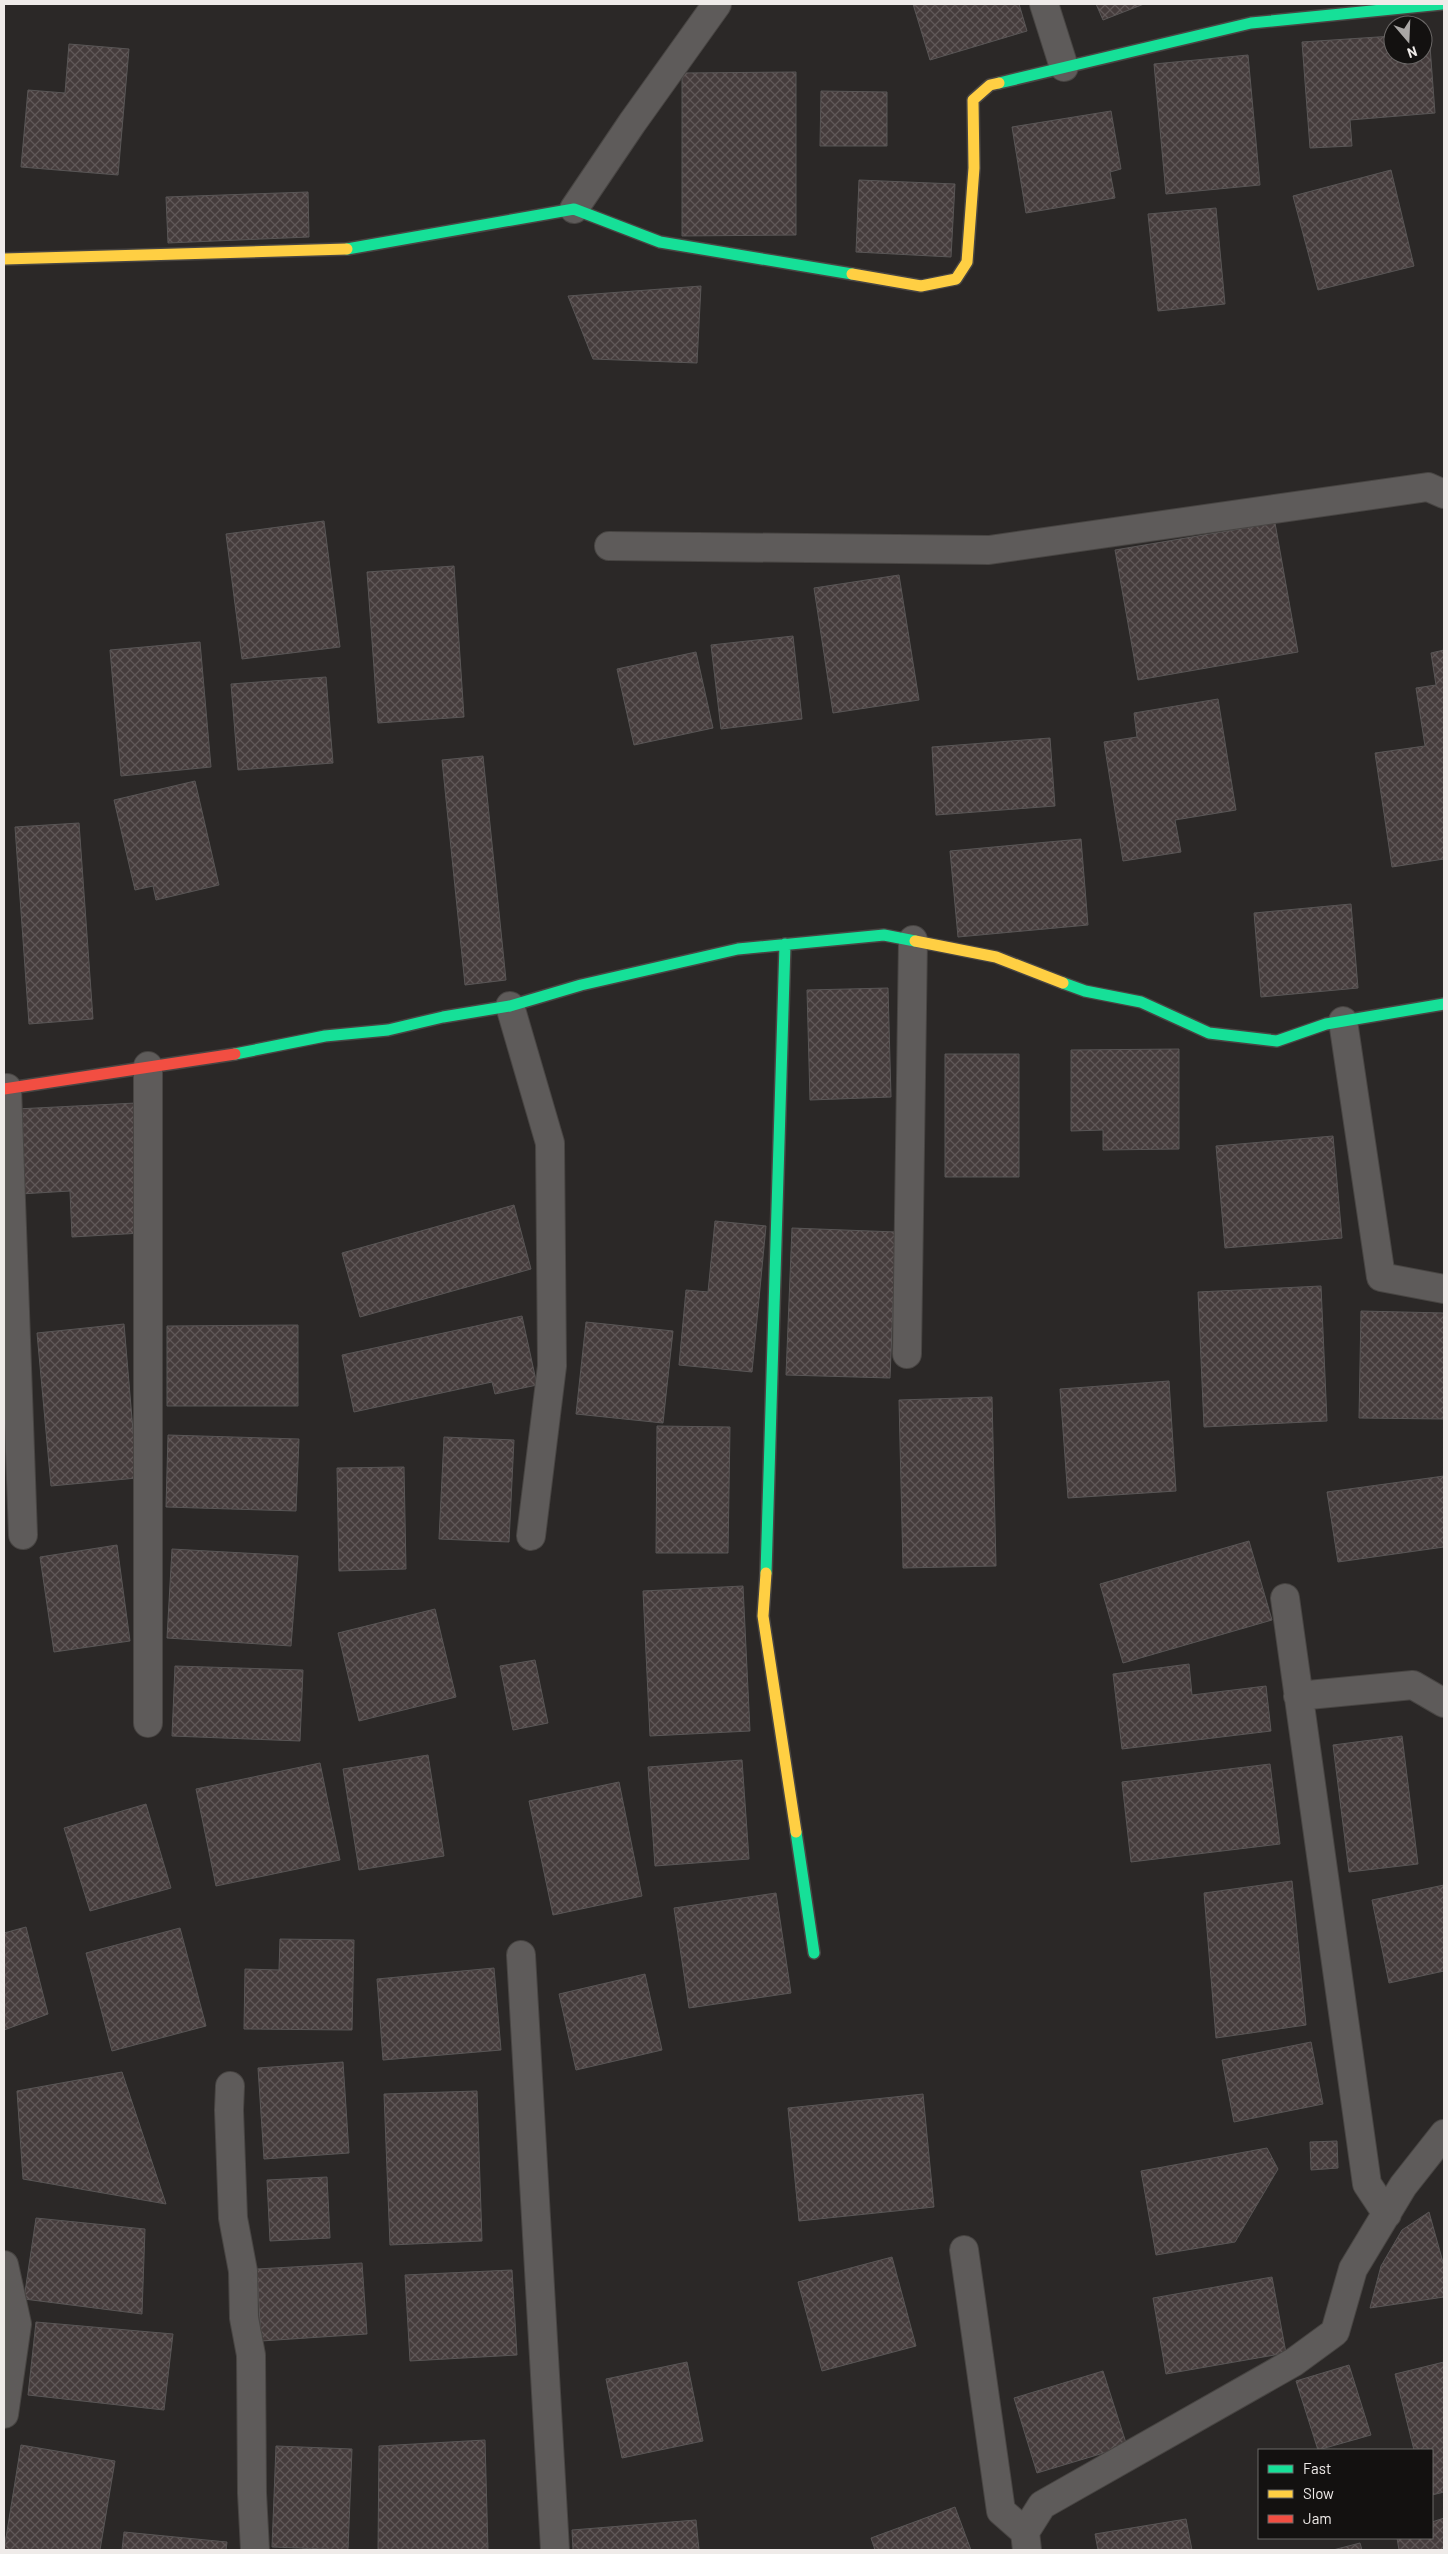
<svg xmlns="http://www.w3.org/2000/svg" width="1448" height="2554" font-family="Barlow,sans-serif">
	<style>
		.building { fill: url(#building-cross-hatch); stroke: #595656 }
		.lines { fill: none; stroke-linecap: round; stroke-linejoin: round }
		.street-casing { stroke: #484543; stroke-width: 30 }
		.fast-casing { stroke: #484543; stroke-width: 14 }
		.slow-casing { stroke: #484543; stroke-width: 14 }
		.jam-casing { stroke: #484543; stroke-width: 14 }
		.street { stroke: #5e5b5a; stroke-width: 28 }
		.fast { stroke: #16e098; stroke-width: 11 }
		.slow { stroke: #ffcf43; stroke-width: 11 }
		.jam { stroke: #f24e42; stroke-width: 11 }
	</style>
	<defs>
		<pattern id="building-cross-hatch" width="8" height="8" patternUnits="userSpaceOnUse" patternTransform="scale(1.25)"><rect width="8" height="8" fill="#453c3c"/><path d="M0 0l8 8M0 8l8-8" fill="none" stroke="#605858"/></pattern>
	</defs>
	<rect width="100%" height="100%" fill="#2b2827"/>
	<path class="building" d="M913,4H1019L1027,31L930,60Z
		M1096,4H1144L1103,20Z
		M1429,33L1435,113L1350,120L1352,146L1310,148L1302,42L1393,36V55H1423V34Z
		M69,44L129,49L118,175L21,167L28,90L65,93Z
		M1248,55L1260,185L1166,194L1154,64Z
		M796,72V235L682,236V73Z
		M821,91L887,92V146H820Z
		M1111,111L1121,169L1110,172L1115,198L1026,213L1012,127Z
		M1391,170L1414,266L1318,290L1293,196Z
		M859,180L955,184L951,257L856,252Z
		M308,192L309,237L168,243L166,197Z
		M1216,208L1225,304L1158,311L1148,214Z
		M701,286L697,363L593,359L568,296Z
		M324,521L340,647L242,659L226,534Z
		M1275,523L1298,652L1138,680L1115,550Z
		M454,566L464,717L378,723L367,572Z
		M899,575L919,700L833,713L814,588Z
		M793,636L802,719L721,729L711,645Z
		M200,642L211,767L121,776L110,650Z
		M1444,650V859L1392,867L1375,753L1425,746L1416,688L1436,685L1431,653Z
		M696,652L713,728L634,745L617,669Z
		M326,677L333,763L238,770L231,684Z
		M1218,699L1236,810L1175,820L1181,852L1123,861L1104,742L1137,737L1134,713Z
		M1050,738L1055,806L936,815L932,747Z
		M483,756L506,980L465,985L442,760Z
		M195,781L219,885L156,900L153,886L135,890L114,800Z
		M79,823L93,1019L29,1024L15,827Z
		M1081,839L1088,925L958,937L950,851Z
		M1351,904L1358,988L1261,997L1254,913Z
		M888,988L891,1097L810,1100L807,990Z
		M1179,1049V1149L1103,1150V1130L1071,1131V1050Z
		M945,1054H1019V1177H945Z
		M136,1103L142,1233L72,1237L70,1191L20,1194L16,1109Z
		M1333,1136L1342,1238L1225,1248L1216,1146Z
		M514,1205L531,1269L360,1317L342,1253Z
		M715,1221L766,1226L752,1372L679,1365L686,1290L708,1292Z
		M792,1228L896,1232L890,1378L786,1375Z
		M1321,1286L1327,1421L1204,1427L1198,1292Z
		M1361,1311L1444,1313V1419L1359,1418Z
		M522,1316L537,1385L495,1394L492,1382L354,1412L342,1355Z
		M586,1322L673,1331L663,1423L576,1414Z
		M124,1324L137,1478L51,1486L37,1333Z
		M298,1325V1406H167V1326Z
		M1169,1381L1176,1491L1068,1498L1060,1389Z
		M992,1397L996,1566L903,1568L899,1400Z
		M657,1426L730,1427L728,1553H656Z
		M168,1435L299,1439L296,1511L166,1507Z
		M444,1437L514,1440L509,1542L439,1539Z
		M404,1467L406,1569L339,1571L337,1468Z
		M1444,1476V1547L1338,1562L1327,1492Z
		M1249,1541L1272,1620L1123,1663L1100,1584Z
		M117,1545L130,1641L54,1652L40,1557Z
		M172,1549L298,1556L291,1646L167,1638Z
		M743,1586L750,1731L650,1736L643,1591Z
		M435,1609L456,1697L359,1721L338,1633Z
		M535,1660L548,1723L513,1730L500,1666Z
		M1189,1664L1192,1695L1266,1686L1271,1731L1122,1749L1113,1674Z
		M175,1666L303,1670L300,1741L172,1736Z
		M1402,1736L1418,1864L1349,1872L1333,1745Z
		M428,1755L444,1856L359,1870L343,1769Z
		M742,1760L749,1859L655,1866L648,1767Z
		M320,1763L340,1860L216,1886L196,1789Z
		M1270,1764L1280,1844L1131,1862L1122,1782Z
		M619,1782L642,1896L553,1915L529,1801Z
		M146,1804L171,1888L90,1911L64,1828Z
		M1292,1881L1306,2025L1216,2038L1204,1893Z
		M1444,1885V1971L1389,1983L1372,1900Z
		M776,1893L791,1993L689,2008L674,1908Z
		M26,1927L48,2014L4,2030V1933Z
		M180,1928L206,2026L112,2051L86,1953Z
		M280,1939L354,1940L352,2030L244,2029L245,1969L279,1970Z
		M494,1968L501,2050L383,2060L377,1979Z
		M645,1974L662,2050L576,2070L559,1994Z
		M1311,2042L1323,2104L1234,2122L1222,2060Z
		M343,2062L349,2153L264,2159L258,2068Z
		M122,2072L166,2204L23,2179L17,2091Z
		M477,2091L482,2241L390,2245L384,2094Z
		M923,2094L934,2207L799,2221L788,2108Z
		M1337,2141L1338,2168L1311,2170L1310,2142Z
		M1267,2148L1278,2169L1235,2242L1156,2255L1141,2171Z
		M327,2177L330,2238L270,2241L267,2180Z
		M1429,2212L1444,2266V2297L1370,2308L1381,2266L1402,2230Z
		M36,2218L145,2229L142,2314L24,2299Z
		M892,2257L916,2346L822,2371L798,2282Z
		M362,2263L367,2334L261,2341L257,2269Z
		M512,2270L517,2355L410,2361L405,2275Z
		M1272,2277L1286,2353L1166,2374L1153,2298Z
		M36,2322L173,2334L164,2410L28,2395Z
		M687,2362L703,2441L622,2458L606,2379Z
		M1444,2362V2492L1432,2495V2450H1414L1395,2374Z
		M1349,2365L1371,2435L1318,2450L1296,2381Z
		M1103,2371L1127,2446L1037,2473L1014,2398Z
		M485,2440L488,2550H378L379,2446Z
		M21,2445L115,2461L100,2550H4Z
		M276,2446L352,2449L348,2550L272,2547Z
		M955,2507L971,2550H875L871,2538Z
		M1444,2518V2550H1399L1397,2538H1432V2522Z
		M1186,2519L1192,2550H1098L1095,2534Z
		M696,2520L699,2550H573L572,2530Z
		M124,2532L227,2542L226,2550H122Z
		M1360,2543L1362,2550H1333Z"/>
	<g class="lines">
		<g class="street-casing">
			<path id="street" d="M1044,4L1064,67
				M574,209L632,123L717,4
				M609,546L989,550L1428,487L1444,494
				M510,1006L550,1143L552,1366L531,1536
				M1343,1021L1381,1277L1444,1289
				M148,1066V1723
				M7,1088L23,1535
				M907,1354L913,940
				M1285,1598L1367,2184L1387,2214
				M1298,1696L1413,1685L1444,1703
				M521,1955L555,2550
				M230,2086L229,2110L233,2218L243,2271L244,2318L251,2355L252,2493L255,2550
				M964,2250L1001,2511L1025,2532
				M4,2265L17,2324L4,2414
				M1027,2550L1025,2532L1042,2505L1294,2362L1335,2332L1353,2269L1403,2186L1444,2134"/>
		</g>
		<g class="fast-casing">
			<path id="fast" d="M999,83L1251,23L1442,4
				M347,249L574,209L660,242L852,274
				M1063,983L1085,991L1141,1002L1209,1033L1277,1041L1326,1024L1444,1004
				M235,1054L325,1036L388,1030L443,1017L510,1006L581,985L738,949L884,935L915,941
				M766,1573L785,944
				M796,1832L814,1953"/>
		</g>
		<g class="slow-casing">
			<path id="slow" d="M4,259L347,249
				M852,274L921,286L956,279L967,262L974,168L973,100L990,85L999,83
				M915,941L996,957L1063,983
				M766,1573L763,1616L796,1832"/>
		</g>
		<g class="jam-casing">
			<path id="jam" d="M4,1089L235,1054"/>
		</g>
		<use href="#street" class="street"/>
		<use href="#fast" class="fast"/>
		<use href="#slow" class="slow"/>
		<use href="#jam" class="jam"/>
	</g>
	<rect width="1448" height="2554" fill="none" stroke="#efebe9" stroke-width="10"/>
	<rect x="1258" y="2449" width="175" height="90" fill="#131110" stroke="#6b6867"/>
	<rect x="1268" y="2465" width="25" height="8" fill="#16e098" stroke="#6b6867"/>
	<text x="1303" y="2474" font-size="15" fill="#efebe9">Fast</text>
	<rect x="1268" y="2490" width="25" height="8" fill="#ffcf43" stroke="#6b6867"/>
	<text x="1303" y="2499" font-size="15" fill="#efebe9">Slow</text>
	<rect x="1268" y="2515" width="25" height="8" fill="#f24e42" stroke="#6b6867"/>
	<text x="1303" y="2524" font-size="15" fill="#efebe9">Jam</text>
	<g transform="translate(1408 40) rotate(161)"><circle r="24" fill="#131110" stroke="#6b6867"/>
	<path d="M0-4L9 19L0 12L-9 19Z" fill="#aaa7a5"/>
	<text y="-8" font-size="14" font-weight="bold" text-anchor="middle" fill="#efebe9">N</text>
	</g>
</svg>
